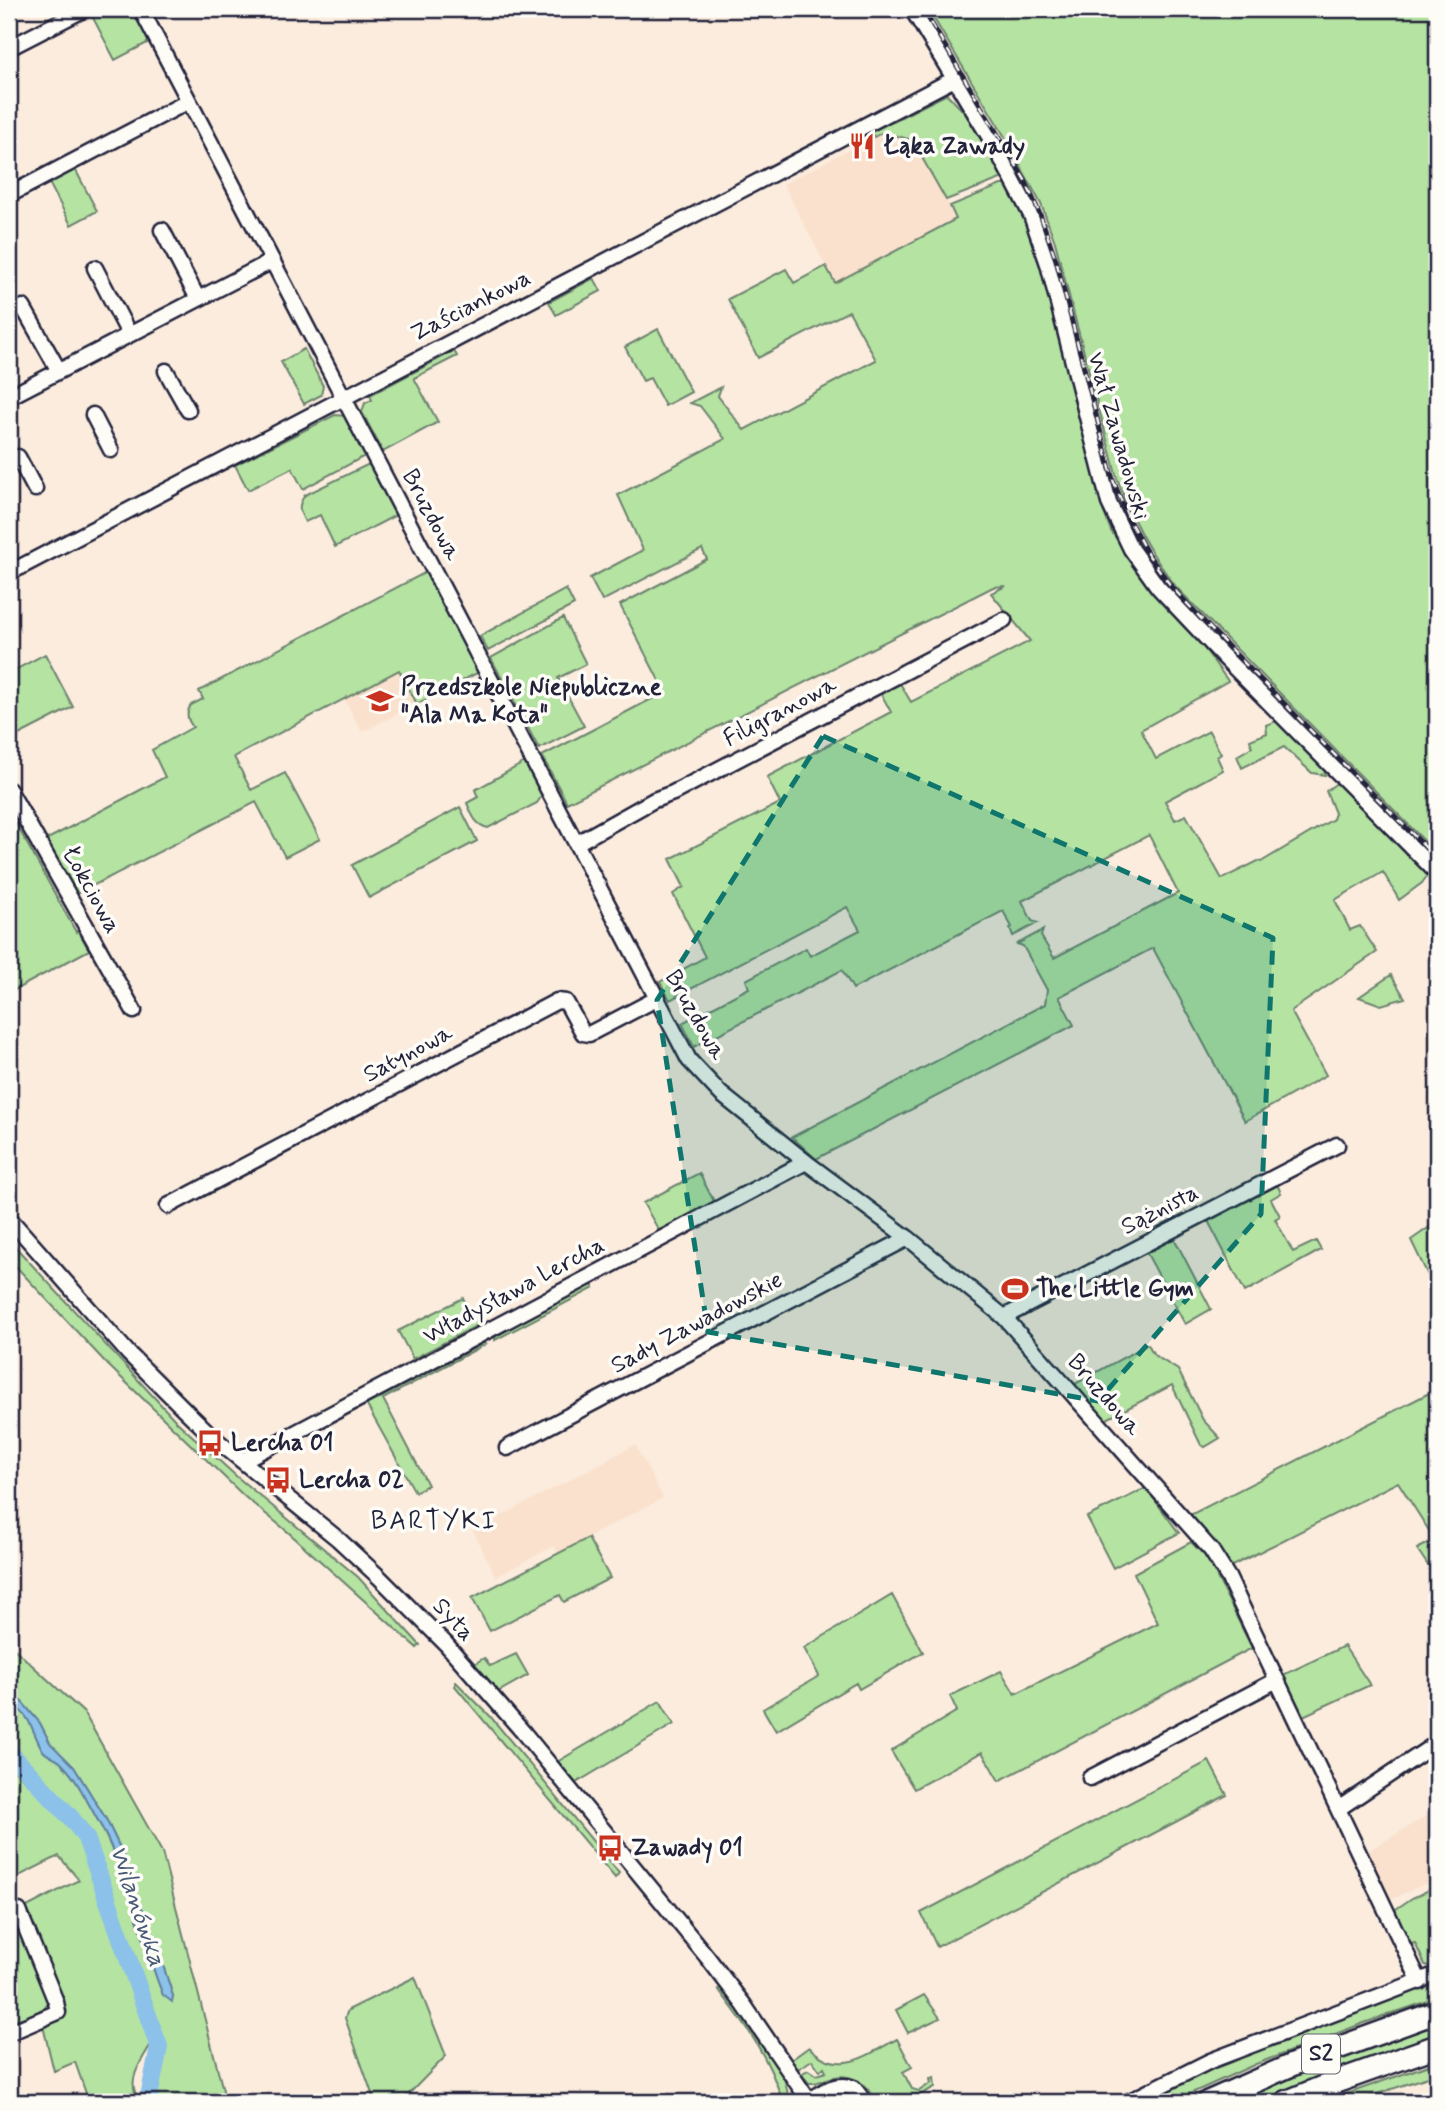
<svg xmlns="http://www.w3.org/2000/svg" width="1446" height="2111" font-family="Mynerve,sans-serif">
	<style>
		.built { fill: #fae1cd }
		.green { fill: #b5e3a2; stroke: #6c826e; stroke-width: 2 }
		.water { fill: #8cc1e9; stroke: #6281a3; stroke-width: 2 }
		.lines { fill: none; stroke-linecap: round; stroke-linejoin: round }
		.river { stroke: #8cc1e9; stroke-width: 18 }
		.minor-casing { stroke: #22223b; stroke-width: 19 }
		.highway-casing { stroke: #22223b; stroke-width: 26 }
		.minor { stroke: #fdfcf7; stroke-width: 14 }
		.highway { stroke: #fdfcf7; stroke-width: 21 }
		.rail-casing { stroke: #22223b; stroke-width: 5 }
		.rail { stroke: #fdfcf7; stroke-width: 2.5; stroke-dasharray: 8; stroke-linecap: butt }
		.marked { fill: #0f766e; fill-opacity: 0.2; stroke: #0f766e; stroke-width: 5; stroke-dasharray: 14 9; stroke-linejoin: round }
		.labels { text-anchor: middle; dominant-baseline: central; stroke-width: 7; stroke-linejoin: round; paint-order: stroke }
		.shield { fill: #fdfcf7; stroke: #646373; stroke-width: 2 }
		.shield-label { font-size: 23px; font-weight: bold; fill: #22223b }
		.poi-label { font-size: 24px; font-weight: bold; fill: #22223b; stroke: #fdfcf7; text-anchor: start }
		.street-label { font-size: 24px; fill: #22223b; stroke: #fdfcf7 }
		.neighbourhood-label { font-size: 26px; letter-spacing: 2px; fill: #22223b; stroke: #fdfcf7 }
		.water-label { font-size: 26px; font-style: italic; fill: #475a78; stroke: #fdfcf7 }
	</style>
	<rect width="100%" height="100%" fill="#fbecde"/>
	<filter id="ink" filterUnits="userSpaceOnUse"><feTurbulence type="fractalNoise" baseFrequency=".0143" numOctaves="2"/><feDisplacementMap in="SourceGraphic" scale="14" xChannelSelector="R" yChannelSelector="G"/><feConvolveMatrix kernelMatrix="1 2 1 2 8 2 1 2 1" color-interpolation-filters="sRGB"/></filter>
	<g filter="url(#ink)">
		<path class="built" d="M883,132L912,140L957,219L835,284L783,184Z
			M399,670L417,704L362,732L344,699Z
			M635,1445L663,1498L558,1553L554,1546L496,1577L473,1531Z
			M1437,1809V1878L1388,1901L1365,1853Z"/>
		<path class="green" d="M101,9H134L151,41L115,60L91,14Z
			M928,9H1437V854L1177,588C1149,552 1132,522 1117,478L1055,242L1041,204L1005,137Z
			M947,94L961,109L965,108L1006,177L946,200L912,140L883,132L874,137L871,132Z
			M73,165L97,211L71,225L47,179Z
			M1001,185H1010L1022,209L1035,242L1077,409L1103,510L1111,531L1149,586L1201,644L1228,681L1141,730L1156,759L1209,731L1221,754L1217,757L1223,770L1165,801L1175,820L1186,815L1222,879L1258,861L1261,862L1333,819L1335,813L1326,791L1338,782L1424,868L1428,875L1422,883L1399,900L1383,872L1335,900L1350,930L1360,926L1377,952L1291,1011L1326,1075L1245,1121L1153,948L1059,997L1074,1025L816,1159L792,1137L1045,1004L1047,990L1023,946L1017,944L1043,930L1041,936L1054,958L1178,893L1149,835L1022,901L1032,921L1038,923L1013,936L1010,928L1012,927L1003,911L853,989L842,970L694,1047L682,1023L749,988L746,980L806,948L810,956L860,930L847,907L670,1000L660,982L705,957L673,894L684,887L670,859L780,803L767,777L891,712L879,690L898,680L911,702L1030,641L991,593L1006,586L993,587L567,803L542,756L665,692L620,605L707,559L702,549L602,601L590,578L643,550L618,495L725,439L700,406L690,403L721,387L718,396L744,430L876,360L849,311L758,358L728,299L786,269L794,283L826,266L835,283L956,219L950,206Z
			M594,278L601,291L556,315L549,302Z
			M658,329L691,392L665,406L650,378L643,381L625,347Z
			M304,349L323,386L321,395L304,404L281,362Z
			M454,351L457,356L414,378L438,422L383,452L362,412L365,403L372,400L370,395Z
			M335,415L346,416L366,454L363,457L303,489L292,468L248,490L235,465Z
			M367,465H371L398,514L335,547L320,515L305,522C299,511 297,506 305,495Z
			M428,571L481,671L417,704L399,670L234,757L251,790L285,773L320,839L285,857L256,802L73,896L42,842L165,777L152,750L193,727C188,721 185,713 191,705L203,699L199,691Z
			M566,589L574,605L488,651L480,636Z
			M563,618L586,664L558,678L584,726L539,749L491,658Z
			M45,654L73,707L9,740V694L13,691L9,683V673Z
			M1279,720L1324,766L1325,775L1312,773L1284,747L1242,768L1237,756L1252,747L1250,740L1267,733L1266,725Z
			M527,761L545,791L537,803L488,828C475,825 472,815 467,803L478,797L475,790Z
			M460,807L477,841L369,898L352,865Z
			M9,811L76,932L78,930L89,950L9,993Z
			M1391,975L1405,998L1381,1005L1359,997Z
			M699,1173L716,1205L661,1234L643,1203Z
			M1275,1180L1281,1193L1271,1199L1280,1216L1275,1219L1293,1252L1316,1241L1321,1250L1245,1292L1205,1215Z
			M1437,1222V1294L1411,1240Z
			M1173,1236L1211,1309L1185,1324L1145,1250Z
			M9,1240L176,1421L236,1476L358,1577L420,1645L417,1648L288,1532L245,1497L108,1365L9,1259Z
			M591,1283L594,1288L495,1340V1334Z
			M463,1298L478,1325L413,1359L398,1331Z
			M479,1342L486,1344L383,1399L428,1485L415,1492L365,1402Z
			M1148,1344L1154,1355L1178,1370L1203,1420L1220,1438L1205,1447L1201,1445L1172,1385L1105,1420L1073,1385Z
			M1437,1389V1579L1417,1549L1435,1540L1398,1482L1228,1568L1190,1515Z
			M1146,1488L1179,1533L1113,1568L1087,1517Z
			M588,1538L610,1578L564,1602L560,1595L490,1631L472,1598Z
			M1191,1542L1208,1559L1252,1648L999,1781L982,1752L914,1789L891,1751L957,1711L950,1696L1001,1671L1015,1694L1158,1623L1134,1573Z
			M892,1595L923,1652L859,1689L856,1683L776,1731L763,1709L819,1676L804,1648Z
			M9,1644L84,1713L162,1852L226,2102H153L162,2046L154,2014L91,1834L9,1746V1702C33,1717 30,1727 42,1749C45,1755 53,1757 59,1761C74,1774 85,1797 95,1815C127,1871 139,1935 163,1995L173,1996L147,1916L139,1904L122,1852L106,1819L74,1767L50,1743L40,1723L22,1702L9,1694Z
			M1344,1646L1370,1685L1301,1717L1281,1676Z
			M516,1654L528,1675L498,1692L474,1664L484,1658L490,1666Z
			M456,1682L490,1716L619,1873L615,1878L455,1686Z
			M660,1701L674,1724L576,1783L557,1762Z
			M1209,1761L1227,1795L937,1947L921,1913Z
			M9,1765L33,1788L80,1839L152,2042C142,2061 123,2082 141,2102H135V2097L123,2102H89L75,2062L54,2071L42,2022L61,2015L23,1909L79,1880L59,1856L9,1881Z
			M1437,1886V1965L1433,1967L1425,1965L1415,1943L1408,1945L1393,1911L1412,1898Z
			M9,1896L51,1998C46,2013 23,2017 9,2022Z
			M415,1977L446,2056L401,2102H375L345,2018L348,2010Z
			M1437,1978V1998L1364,2023L1256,2064L1172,2102H1139L1233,2056Z
			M725,1987L783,2074L790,2102H783C767,2054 748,2028 718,1989Z
			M924,1995L940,2018L908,2033L896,2010Z
			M1437,2021V2038L1265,2102H1228L1264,2086Z
			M897,2039L912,2067L903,2072L912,2089L919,2091L931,2083L930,2079L934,2077L935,2087L907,2102H875C868,2083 850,2072 830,2078C822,2080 818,2084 809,2083L801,2074L808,2070L816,2075L826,2072L824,2067L820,2071L812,2060L798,2069L791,2060L809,2047C839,2078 867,2055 897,2039Z
			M1437,2062V2074L1353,2102H1324Z"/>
		<path class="water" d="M9,1694L22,1702L40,1723L50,1743L74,1767L106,1819L122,1852L139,1904L147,1916L173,1996L172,2002L163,1995C139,1935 128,1871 95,1815C85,1797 74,1774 59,1761C53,1757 45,1755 42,1749C30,1728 33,1717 9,1702Z"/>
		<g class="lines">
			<path class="river" d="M9,1752L72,1819L86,1838L159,2047L148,2102"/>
			<g class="minor-casing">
				<path id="minor" d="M141,9L689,1060L721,1094L806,1162L908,1238L1004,1317L1211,1550L1228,1577L1420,1982
					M912,9L993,143L1031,215L1048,264L1109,503L1131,549L1158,587L1223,656L1437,873
					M9,48L85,9
					M9,195L189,101
					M162,230L198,299
					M95,268L129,334
					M23,307L59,371
					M166,371L188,410
					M9,397L272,261
					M93,415L111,450
					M18,457L35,489
					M9,573L954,79
					M9,790L134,1011
					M577,843L654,800L673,793L1004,620
					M168,1206L557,1001L566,1002L583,1033L589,1034L658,998
					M9,1218L129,1354L184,1409L214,1438L338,1539L379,1577L446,1644L523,1732L708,1958L744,2005L810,2102
					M1004,1317L1337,1145
					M507,1448L908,1238
					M242,1461L806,1162
					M1090,1778L1277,1680
					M1338,1809L1437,1743
					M9,2033L58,2012L56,2002L19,1911
					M809,2101C824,2091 835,2082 854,2088L865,2102
					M1128,2102L1210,2061L1437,1974"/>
			</g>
			<g class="highway-casing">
				<path id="highway" d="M1208,2102L1294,2064L1437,2012
					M1286,2102L1330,2084L1437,2046"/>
			</g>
			<use href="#minor" class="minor"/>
			<use href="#highway" class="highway"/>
			<g class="rail-casing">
				<path id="rail" d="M923,9L1025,180L1041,217L1056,260L1113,480L1130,522L1147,553L1171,586L1209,627L1437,859"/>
			</g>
			<use href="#rail" class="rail"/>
		</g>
	</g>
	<path class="marked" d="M823,736L1273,938L1261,1214L1098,1401L708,1332L657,1000Z"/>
	<defs>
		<g id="restaurant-bare" transform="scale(2.1)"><path d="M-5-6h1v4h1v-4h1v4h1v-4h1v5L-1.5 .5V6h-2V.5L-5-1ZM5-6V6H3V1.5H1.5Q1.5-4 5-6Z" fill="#c8321e" stroke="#fdfcf7" stroke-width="2.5" paint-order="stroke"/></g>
		<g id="school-bare" transform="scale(2.1)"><path d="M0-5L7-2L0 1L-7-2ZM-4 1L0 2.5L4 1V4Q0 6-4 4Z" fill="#c8321e" stroke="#fdfcf7" stroke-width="2.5" paint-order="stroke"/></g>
		<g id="stadium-bare" transform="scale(2.1)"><path d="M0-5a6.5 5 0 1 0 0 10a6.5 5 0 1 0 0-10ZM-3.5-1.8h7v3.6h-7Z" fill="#c8321e" stroke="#fdfcf7" stroke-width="2.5" paint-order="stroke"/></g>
		<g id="bus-bare" transform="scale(2.1)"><path d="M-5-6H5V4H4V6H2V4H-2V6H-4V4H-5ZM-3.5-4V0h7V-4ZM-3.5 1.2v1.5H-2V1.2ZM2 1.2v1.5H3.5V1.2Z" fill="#c8321e" stroke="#fdfcf7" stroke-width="2.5" paint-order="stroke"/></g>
	</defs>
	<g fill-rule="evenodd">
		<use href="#restaurant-bare" x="862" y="146"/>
		<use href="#school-bare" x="380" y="701"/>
		<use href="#stadium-bare" x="1015" y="1289"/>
		<use href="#bus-bare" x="210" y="1443"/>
		<use href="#bus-bare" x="278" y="1480"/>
		<use href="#bus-bare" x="610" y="1848"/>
	</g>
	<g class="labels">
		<rect class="shield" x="1302" y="2034.5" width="38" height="39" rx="5"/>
		<g class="shield-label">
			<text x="1321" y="2054">S2</text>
		</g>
		<g class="poi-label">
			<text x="883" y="146">Łąka Zawady</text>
			<text x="401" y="687">Przedszkole Niepubliczne<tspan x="401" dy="28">"Ala Ma Kota"</tspan></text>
			<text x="1036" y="1289">The Little Gym</text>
			<text x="231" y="1443">Lercha 01</text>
			<text x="299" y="1480">Lercha 02</text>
			<text x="631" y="1848">Zawady 01</text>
		</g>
		<g class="street-label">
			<text transform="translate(471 306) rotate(-27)">Zaściankowa</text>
			<text transform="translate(1118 436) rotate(74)">Wał Zawadowski</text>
			<text transform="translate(431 515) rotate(62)">Bruzdowa</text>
			<text transform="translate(780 712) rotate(-28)">Filigranowa</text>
			<text transform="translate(91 890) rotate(61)">Łokciowa</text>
			<text transform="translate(695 1015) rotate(60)">Bruzdowa</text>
			<text transform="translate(408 1054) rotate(-28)">Satynowa</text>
			<text transform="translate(1160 1210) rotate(-27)">Sążnista</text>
			<text transform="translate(514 1291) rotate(-28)">Władysława Lercha</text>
			<text transform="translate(697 1323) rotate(-28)">Sady Zawadowskie</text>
			<text transform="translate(1104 1395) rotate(49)">Bruzdowa</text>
			<text transform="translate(453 1620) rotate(47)">Syta</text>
		</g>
		<g class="neighbourhood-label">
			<text x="434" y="1522">BARTYKI</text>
		</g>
		<g class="water-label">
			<text transform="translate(137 1906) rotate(71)">Wilanówka</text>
		</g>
	</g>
	<rect width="1446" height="2111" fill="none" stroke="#fdfcf7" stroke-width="35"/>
	<rect x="18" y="18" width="1411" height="2076" fill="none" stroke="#22223b" stroke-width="2.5" filter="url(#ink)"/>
</svg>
